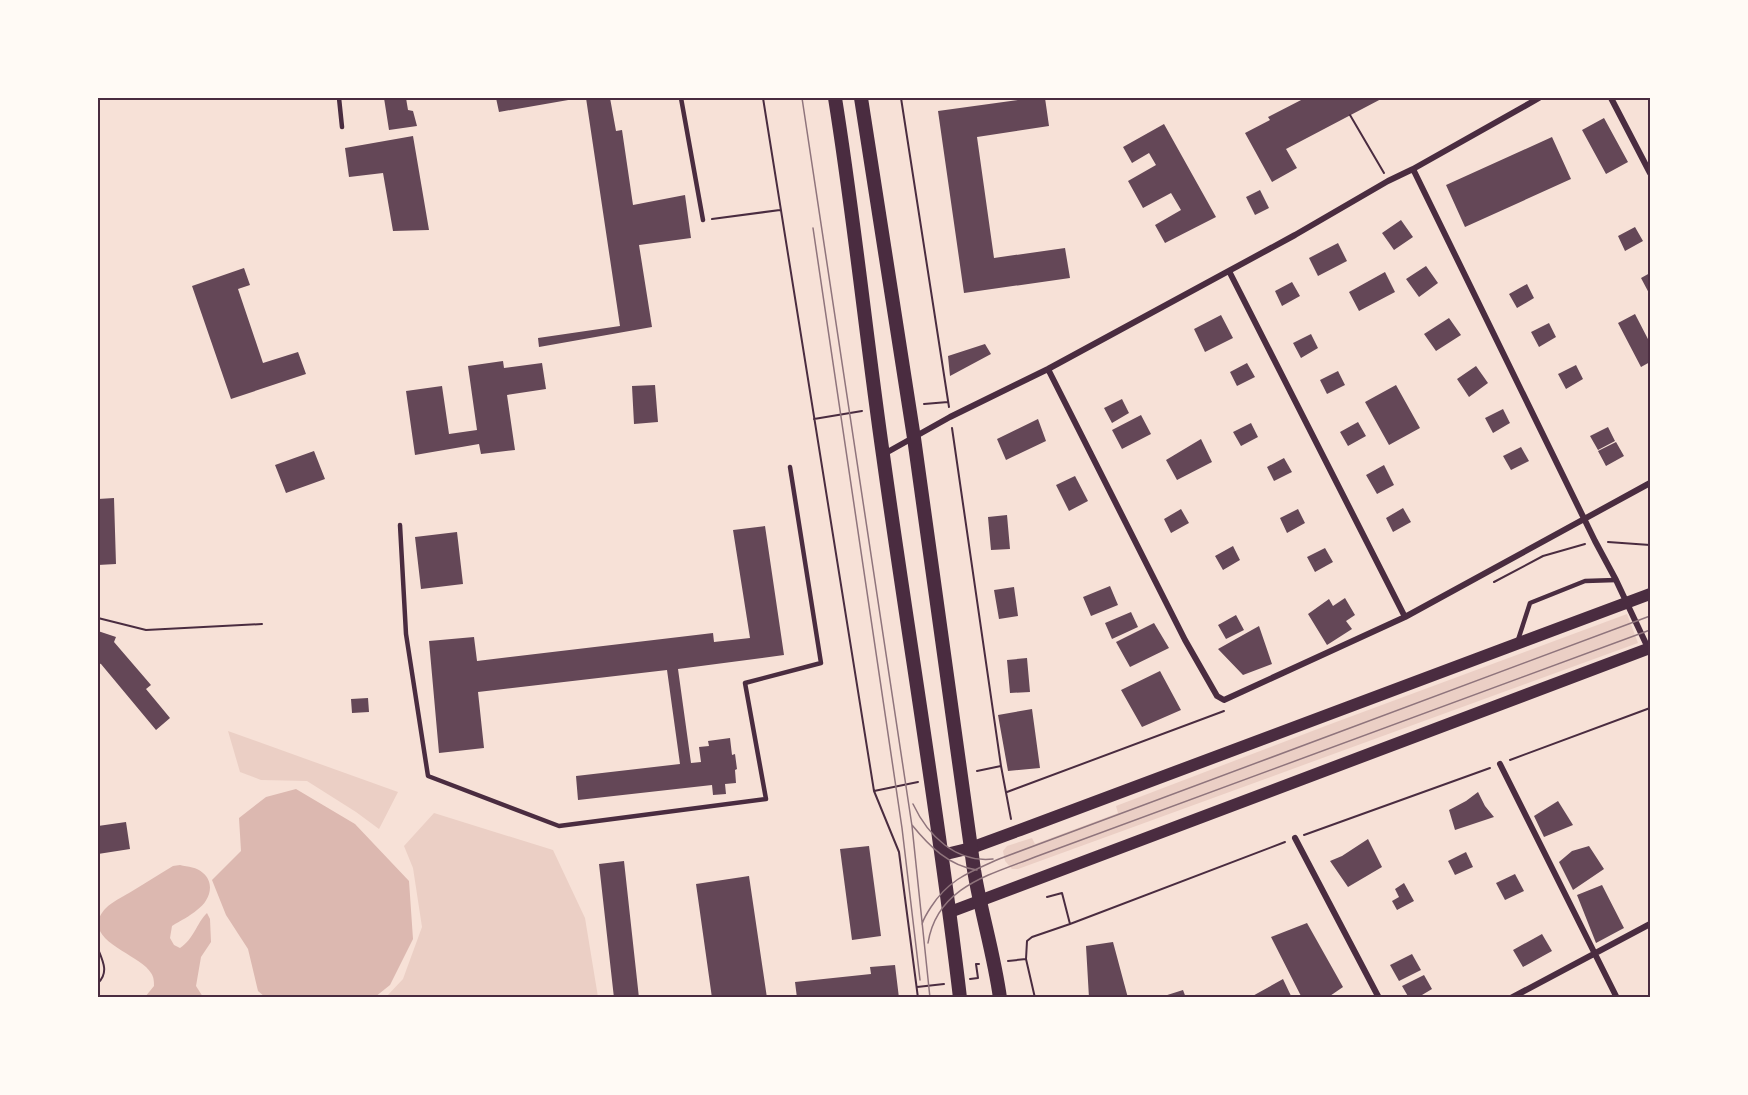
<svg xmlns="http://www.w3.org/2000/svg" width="1748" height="1095" font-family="'Alegreya Sans',sans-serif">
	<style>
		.green { fill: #ebcfc5 }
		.water { fill: #dcb8b0 }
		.building { fill: #644757 }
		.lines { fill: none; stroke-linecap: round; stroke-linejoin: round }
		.path { stroke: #4a2c40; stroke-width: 2 }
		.service { stroke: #4a2c40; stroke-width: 4.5 }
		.minor { stroke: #4a2c40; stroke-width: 6 }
		.secondary { stroke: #4a2c40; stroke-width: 12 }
		.primary { stroke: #4a2c40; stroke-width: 14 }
		.tram { stroke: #8f747c; stroke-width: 1.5 }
		.neatline { fill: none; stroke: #4a2c40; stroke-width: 2 }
	</style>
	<rect width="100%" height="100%" fill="#f7e1d7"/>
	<path class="green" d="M1627,614L1638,643L1018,869H1012L1005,861L1003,851L1007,846L1032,838L1035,844L1118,813L1116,806L1328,725Z
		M228,731L398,792L379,829L356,812L307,781L261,780L240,772Z
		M434,813L553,850L585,918L598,997H386L403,979L422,927L413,868L404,846Z"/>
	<path class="water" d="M296,789L355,824L409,881L413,939L390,985L375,997H265L258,991L248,949L226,915L212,880L241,851L239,818L266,797Z
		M180,865C188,867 197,867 203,873C216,884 209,902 197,910C190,916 180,921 172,926L170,938L174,945L180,948C194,939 196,924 207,913L210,919L211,942L201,957L196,986L203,997H145L154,986C154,982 154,977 151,973C141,954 76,939 106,908C112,902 122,897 129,893C144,884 158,875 173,866Z"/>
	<path class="building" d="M384,98H406L408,110L413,111L417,126L389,130Z
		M496,98H574V99L499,112Z
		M586,98H610L616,131L622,130L633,205L685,195L691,238L639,245L652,327L539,347L538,338L620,326Z
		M1033,98H1045L1049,126L977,137L994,258L1065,248L1070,278L964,293L938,111Z
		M1305,98H1383L1286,149L1297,168L1272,182L1245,133L1270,120L1268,117Z
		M1604,118L1628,162L1606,174L1582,130Z
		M1164,124L1216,217L1165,243L1155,225L1181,210L1171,193L1143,208L1128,181L1156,165L1149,153L1132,163L1123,147Z
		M413,136L429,230L393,231L383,173L349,177L345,148Z
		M1552,137L1571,179L1465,227L1446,185Z
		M1260,190L1269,208L1255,215L1246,197Z
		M1401,220L1413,237L1394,250L1382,233Z
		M1635,227L1643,241L1625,251L1618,236Z
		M1338,243L1347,261L1318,276L1309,258Z
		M1426,266L1438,283L1419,297L1406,279Z
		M244,268L250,285L238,289L263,363L298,352L306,374L231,399L192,286Z
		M1385,272L1395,292L1359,311L1349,292Z
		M1650,273V295L1641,278Z
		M1292,282L1300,296L1282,306L1275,291Z
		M1527,284L1534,298L1517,308L1509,294Z
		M1635,314L1650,343V362L1641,367L1618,323Z
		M1221,315L1233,338L1205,352L1194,329Z
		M1449,318L1461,335L1436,351L1424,334Z
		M1549,323L1556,337L1539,347L1531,332Z
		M1311,334L1318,348L1301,358L1293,343Z
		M985,344L991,354L950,376L948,356Z
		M503,361L504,368L542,363L546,389L507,395L515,450L481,454L479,444L415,455L406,391L442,386L449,434L477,430L468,366Z
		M1247,363L1255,377L1237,386L1230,372Z
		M1576,365L1583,379L1566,389L1558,374Z
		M1476,366L1488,383L1469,397L1457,379Z
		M1338,371L1345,385L1327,394L1320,380Z
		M655,385L658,422L634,424L632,386Z
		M1396,385L1420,428L1389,445L1365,402Z
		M1122,399L1129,413L1112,423L1104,408Z
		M1503,409L1510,423L1493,433L1485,418Z
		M1141,415L1151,434L1122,449L1112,430Z
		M1038,419L1046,441L1006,460L997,439Z
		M1358,422L1366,436L1348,446L1340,432Z
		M1251,423L1258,437L1241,446L1233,432Z
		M1608,427L1615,441L1598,450L1590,436Z
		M1201,439L1212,462L1177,480L1166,460Z
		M1616,442L1624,456L1606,466L1598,451Z
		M1521,447L1529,461L1511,470L1503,456Z
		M314,451L325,479L286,493L275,465Z
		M1284,458L1292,472L1274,481L1267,467Z
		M1384,465L1394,485L1377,494L1366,475Z
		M1075,476L1088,501L1069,511L1056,485Z
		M114,498L116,564L98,565V499Z
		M1403,508L1411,522L1393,532L1386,518Z
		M1181,509L1189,523L1171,533L1164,519Z
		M1298,509L1305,523L1287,533L1280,518Z
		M1007,515L1010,549L991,550L988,517Z
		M765,526L784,655L678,669L691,763L701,762L699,747L709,746L708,741L730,738L732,755L735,754L737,769L735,770L736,783L725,784L726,794L713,795L712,785L578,800L576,776L680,764L667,670L478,692L484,748L439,753L429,641L474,637L477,661L713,633L714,642L750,638L733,530Z
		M457,532L463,584L421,589L415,537Z
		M1233,546L1240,560L1223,570L1215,556Z
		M1325,548L1333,562L1315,572L1307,557Z
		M1110,586L1118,605L1091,616L1083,597Z
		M1014,587L1018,616L999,619L994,590Z
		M1345,598L1355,615L1346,621L1352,629L1327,645L1308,614L1329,599L1333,606Z
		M1131,612L1138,627L1112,639L1105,623Z
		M1236,615L1244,630L1226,639L1218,625Z
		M1154,623L1169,648L1130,667L1116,642Z
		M1259,626L1272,664L1243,675L1218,649Z
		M98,631L116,637L114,642L151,685L146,689L170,718L156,730L101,664L98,663Z
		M1027,658L1030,692L1010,693L1007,660Z
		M1160,671L1181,710L1142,727L1121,690Z
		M368,698L369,712L352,713L351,699Z
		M1032,709L1040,768L1008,771L998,715Z
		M1478,792L1485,806L1494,817L1455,830L1449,810L1466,801Z
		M1558,801L1573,825L1544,837L1534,816Z
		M126,822L130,849L98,854V826Z
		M1368,839L1382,867L1348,887L1330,861L1342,856Z
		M869,846L881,936L852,940L840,849Z
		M1589,846L1604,869L1573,890L1559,862L1572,851Z
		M1466,852L1473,867L1455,875L1448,861Z
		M624,861L639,998H614L599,864Z
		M1515,874L1524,891L1505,900L1496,883Z
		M749,876L767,998H712L696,884Z
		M1404,883L1414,901L1397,910L1392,901L1399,897L1395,889Z
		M1602,885L1624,928L1596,943L1577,895Z
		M1307,923L1343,987L1327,998H1302L1271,937Z
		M1542,934L1552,951L1523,967L1513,950Z
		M1113,942L1128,998H1089L1086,946Z
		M1412,954L1421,970L1399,981L1390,965Z
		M895,965L899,998H797L795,982L871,974L870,967Z
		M1424,975L1432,989L1417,998H1409L1402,986Z
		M1283,979L1292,998H1249Z
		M1183,990L1186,998H1161V997Z"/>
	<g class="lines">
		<path class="path" d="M763,98L874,791L899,852L918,998
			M901,98L949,407
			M1350,115L1384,173
			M712,219L780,210
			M924,404L948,402
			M814,419L862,411
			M952,428L1001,766
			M1608,542L1650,545
			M1494,582L1543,556L1585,544
			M98,618L146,630L262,624
			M1510,760L1650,708
			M977,771L1001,766L1011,819
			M874,791L918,782
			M1007,792L1224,711
			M1304,835L1490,768
			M1047,897L1062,893L1070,924
			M98,949C103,961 109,973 98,983
			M1026,959L1035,998
			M1008,961L1026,959L1027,941L1032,937L1070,924L1285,842
			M970,979L978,978L976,964H979
			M917,987L944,984"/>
		<path class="service" d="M339,98L342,127
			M681,98L703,220
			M400,525L406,634L428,776L559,826L766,799L745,683L821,663L790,467
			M1518,640L1530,603L1585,581L1616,580"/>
		<path class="minor" d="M1611,98L1650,173
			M1413,169L1595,541L1616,580L1648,648
			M1229,271L1405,617
			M1048,369L1185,640L1217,696L1224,700L1405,617L1650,483
			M884,454L950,417L1048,369L1295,235L1388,181L1413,169L1539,98
			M1500,764L1617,998
			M1295,838L1379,998
			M1511,998L1650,924"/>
		<path class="secondary" d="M942,855L971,848L1020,830L1650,594
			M950,912L1650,648"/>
		<path class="primary" d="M835,98C854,216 866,336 883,455C908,636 939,816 960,998
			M861,98L914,438L974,870C981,913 994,954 1000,998"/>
		<path class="tram" d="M802,98L912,826L930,998
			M813,228L902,828L920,980
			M913,804C928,836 956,863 993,859
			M912,825C929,846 949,866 977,870
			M922,924C924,918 927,913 931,907C949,879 970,872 999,859L1650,616
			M928,943C937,887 989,875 1035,857L1650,630"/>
	</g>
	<rect width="1748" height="1095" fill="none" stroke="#fffaf5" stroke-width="198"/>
	<rect x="99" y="99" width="1550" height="897" class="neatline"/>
</svg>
